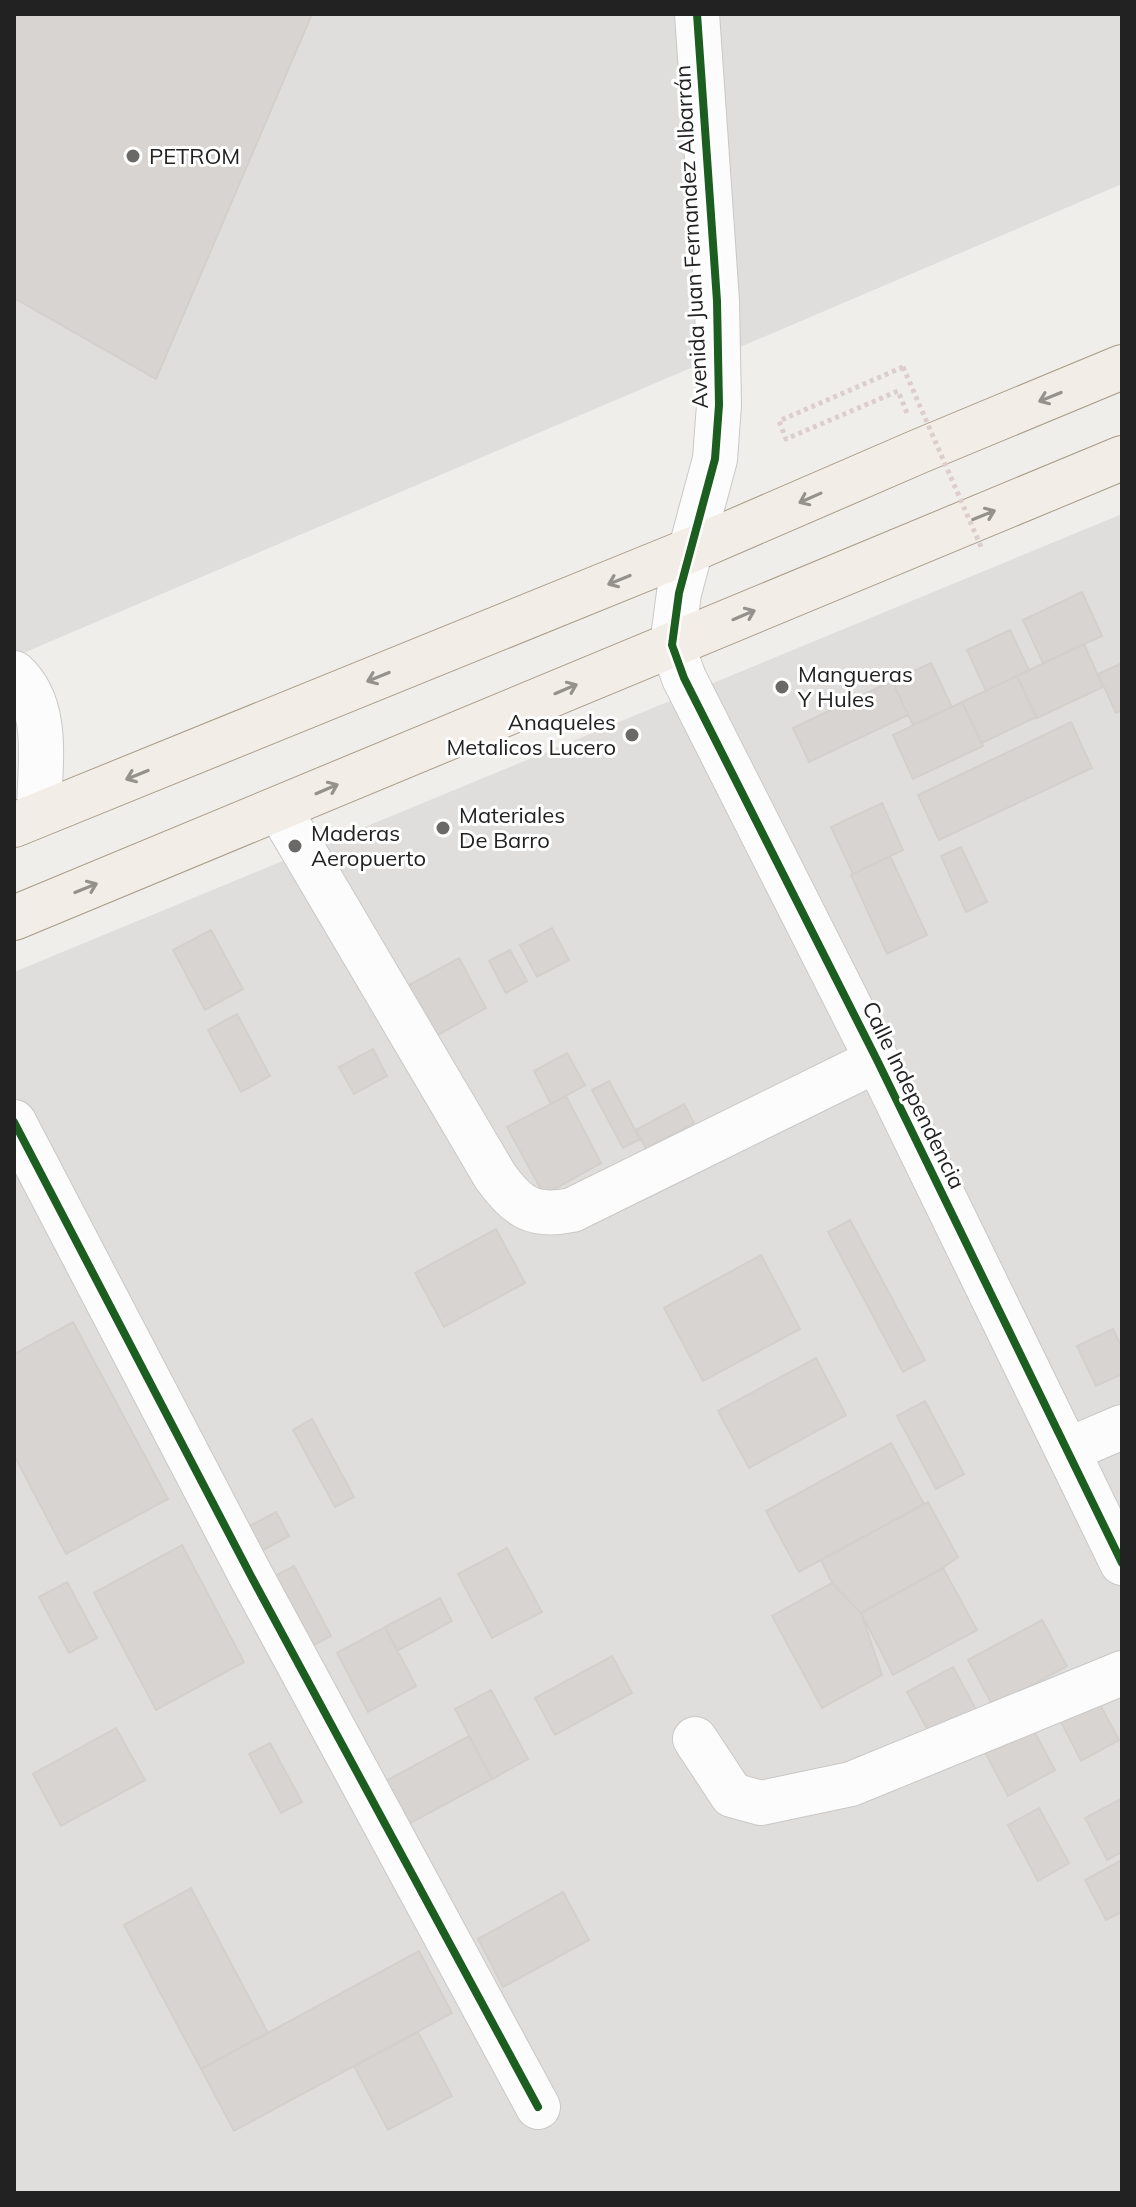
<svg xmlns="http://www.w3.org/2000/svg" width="1136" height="2207" font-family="Mulish,sans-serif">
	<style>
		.residential { fill: #dfdedc }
		.building { fill: #d7d4d2; stroke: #d3d0cc; stroke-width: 2 }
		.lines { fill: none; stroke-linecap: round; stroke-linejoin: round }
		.minor-casing { stroke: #c9c8c7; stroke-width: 46 }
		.major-casing { stroke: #a79c86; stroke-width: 46 }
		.path { stroke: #dccecd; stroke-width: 5; stroke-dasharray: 4 4; stroke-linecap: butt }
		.minor { stroke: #fdfcfc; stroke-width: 44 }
		.major { stroke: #f3ede7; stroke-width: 44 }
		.path-bridge { stroke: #dccecd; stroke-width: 5; stroke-dasharray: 4 4; stroke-linecap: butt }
		.cycleway-casing { stroke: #fff; stroke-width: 13 }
		.cycleway { stroke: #1b5e20; stroke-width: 8 }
		.oneway { stroke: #95928e }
		.poi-dot { fill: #6a6968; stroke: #fff; stroke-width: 3 }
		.labels { text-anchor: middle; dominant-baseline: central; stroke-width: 6; stroke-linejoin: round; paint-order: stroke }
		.poi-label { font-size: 22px; fill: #222; stroke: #fff; text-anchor: start }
		.street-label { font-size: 22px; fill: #222; stroke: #fff }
	</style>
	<rect width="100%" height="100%" fill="#f0eeeb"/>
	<path class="residential" d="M14,14H1122V184L14,657Z
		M1122,514V2193H14V972Z"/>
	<path class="building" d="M14,14H312L156,379L14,298Z
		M1082,592L1102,636L1043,663L1023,620Z
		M1010,630L1029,670L986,691L967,650Z
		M1084,644L1103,687L1037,718L1017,676Z
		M931,663L952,707L913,725L892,681Z
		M1122,663V710L1116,713L1098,674Z
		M1017,676L1036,717L982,743L962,702Z
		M892,681L908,715L809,762L793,728Z
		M962,702L983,746L913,779L893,735Z
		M1071,722L1092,768L939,840L918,795Z
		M882,803L903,850L853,874L831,827Z
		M961,847L987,902L966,912L941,856Z
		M890,856L927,935L887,954L851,875Z
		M552,928L569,960L537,977L520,945Z
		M211,930L243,989L205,1010L173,950Z
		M510,950L527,981L506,993L489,961Z
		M459,958L486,1008L427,1041L400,990Z
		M237,1014L270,1076L241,1092L208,1030Z
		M373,1049L387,1076L354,1094L339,1067Z
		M567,1053L585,1085L551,1104L534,1071Z
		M609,1081L640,1139L623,1148L592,1090Z
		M566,1096L601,1163L544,1195L507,1127Z
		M684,1104L694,1123L646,1149L636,1130Z
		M850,1220L925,1360L903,1372L828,1232Z
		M496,1229L525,1283L444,1327L415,1273Z
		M761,1255L800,1329L703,1381L664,1308Z
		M73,1322L168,1499L66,1554L14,1455V1354Z
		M1113,1329L1122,1348V1374L1096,1386L1077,1346Z
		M816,1358L846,1415L749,1468L718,1411Z
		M925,1401L964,1474L936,1489L897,1416Z
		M312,1419L354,1497L335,1507L293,1430Z
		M891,1443L924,1504L799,1572L766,1511Z
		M928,1502L958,1557L943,1568L861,1613L832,1583L821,1560Z
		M276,1512L289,1536L256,1554L244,1529Z
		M182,1545L244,1662L156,1710L94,1593Z
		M507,1548L542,1612L492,1638L458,1574Z
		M294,1566L331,1636L310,1647L273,1577Z
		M943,1568L977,1630L893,1675L861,1613Z
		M67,1582L97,1638L69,1653L39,1597Z
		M832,1583L861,1613L882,1675L822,1708L772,1616Z
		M440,1598L452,1621L397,1651L385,1627Z
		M1042,1620L1067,1666L993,1706L968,1660Z
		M385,1627L416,1686L368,1712L337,1653Z
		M612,1656L632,1693L555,1735L535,1698Z
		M953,1667L978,1713L932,1738L907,1692Z
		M491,1690L528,1759L492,1779L455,1709Z
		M1097,1699L1119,1740L1081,1761L1060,1720Z
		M1032,1727L1055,1770L1008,1796L985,1752Z
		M116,1728L145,1780L61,1826L33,1774Z
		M469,1736L492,1779L405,1826L382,1783Z
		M270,1743L302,1802L281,1813L249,1754Z
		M1119,1800L1122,1805V1852L1107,1860L1085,1818Z
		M1039,1808L1069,1863L1038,1881L1008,1825Z
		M1122,1860V1912L1106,1920L1085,1880Z
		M191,1888L268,2033L201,2069L124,1925Z
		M563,1892L589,1940L503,1987L478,1939Z
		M419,1951L452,2013L234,2131L201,2069Z
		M418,2032L452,2096L388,2130L354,2066Z"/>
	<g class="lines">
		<g class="minor-casing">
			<path id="minor" d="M697,14L717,301L719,405L715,459L679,593L672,645L684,678L877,1060L1122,1563
				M14,673C52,707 39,768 39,814
				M279,809L495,1176C517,1207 533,1218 572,1210L877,1060
				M14,1122L251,1576L538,2107
				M1068,1450L1122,1427
				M695,1739L732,1795L761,1803L851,1784L1122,1673"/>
		</g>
		<g class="major-casing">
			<path id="major" d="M14,825L691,550L922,450L1122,367
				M14,918L1122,458"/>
		</g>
		<path class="path" d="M903,367L779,421L786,439L898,391L907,413"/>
		<use href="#minor" class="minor"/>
		<use href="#major" class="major"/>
		<path class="path-bridge" d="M903,367L982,549"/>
		<g class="cycleway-casing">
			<path id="cycleway" d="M697,14L717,301L719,405L715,459L679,593L672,645L684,678L877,1060L1122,1563
				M14,1122L251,1576L538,2107"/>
		</g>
		<use href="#cycleway" class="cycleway"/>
	</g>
	<defs><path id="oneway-shaft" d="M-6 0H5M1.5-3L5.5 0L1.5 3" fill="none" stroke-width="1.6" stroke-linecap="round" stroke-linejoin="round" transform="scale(2)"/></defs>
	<g class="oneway">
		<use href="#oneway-shaft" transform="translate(1050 397) rotate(158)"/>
		<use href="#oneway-shaft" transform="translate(810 498) rotate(156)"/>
		<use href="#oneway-shaft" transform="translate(984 515) rotate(-22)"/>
		<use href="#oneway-shaft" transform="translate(619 580) rotate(158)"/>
		<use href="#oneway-shaft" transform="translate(744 615) rotate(-23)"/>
		<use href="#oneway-shaft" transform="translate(378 677) rotate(158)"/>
		<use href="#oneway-shaft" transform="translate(566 689) rotate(-23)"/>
		<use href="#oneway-shaft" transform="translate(137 775) rotate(158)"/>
		<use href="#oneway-shaft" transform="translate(327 789) rotate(-23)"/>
		<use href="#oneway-shaft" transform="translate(86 888) rotate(-22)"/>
	</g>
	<g class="poi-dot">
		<circle cx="133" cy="156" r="8"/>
		<circle cx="782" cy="687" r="8"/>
		<circle cx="632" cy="735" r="8"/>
		<circle cx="443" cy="828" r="8"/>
		<circle cx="295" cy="846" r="8"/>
	</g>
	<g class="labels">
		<g class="poi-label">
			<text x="149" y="156">PETROM</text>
			<text x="798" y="674">Mangueras<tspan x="798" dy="25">Y Hules</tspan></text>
			<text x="616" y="722" text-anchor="end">Anaqueles<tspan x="616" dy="25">Metalicos Lucero</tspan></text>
			<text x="459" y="815">Materiales<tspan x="459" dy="25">De Barro</tspan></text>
			<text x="311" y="833">Maderas<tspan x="311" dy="25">Aeropuerto</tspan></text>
		</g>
		<g class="street-label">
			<text transform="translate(691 237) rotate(-93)">Avenida Juan Fernandez Albarrán</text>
			<text transform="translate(914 1095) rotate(64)">Calle Independencia</text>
		</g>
	</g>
	<rect width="1136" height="2207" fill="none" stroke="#222222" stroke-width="32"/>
</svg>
